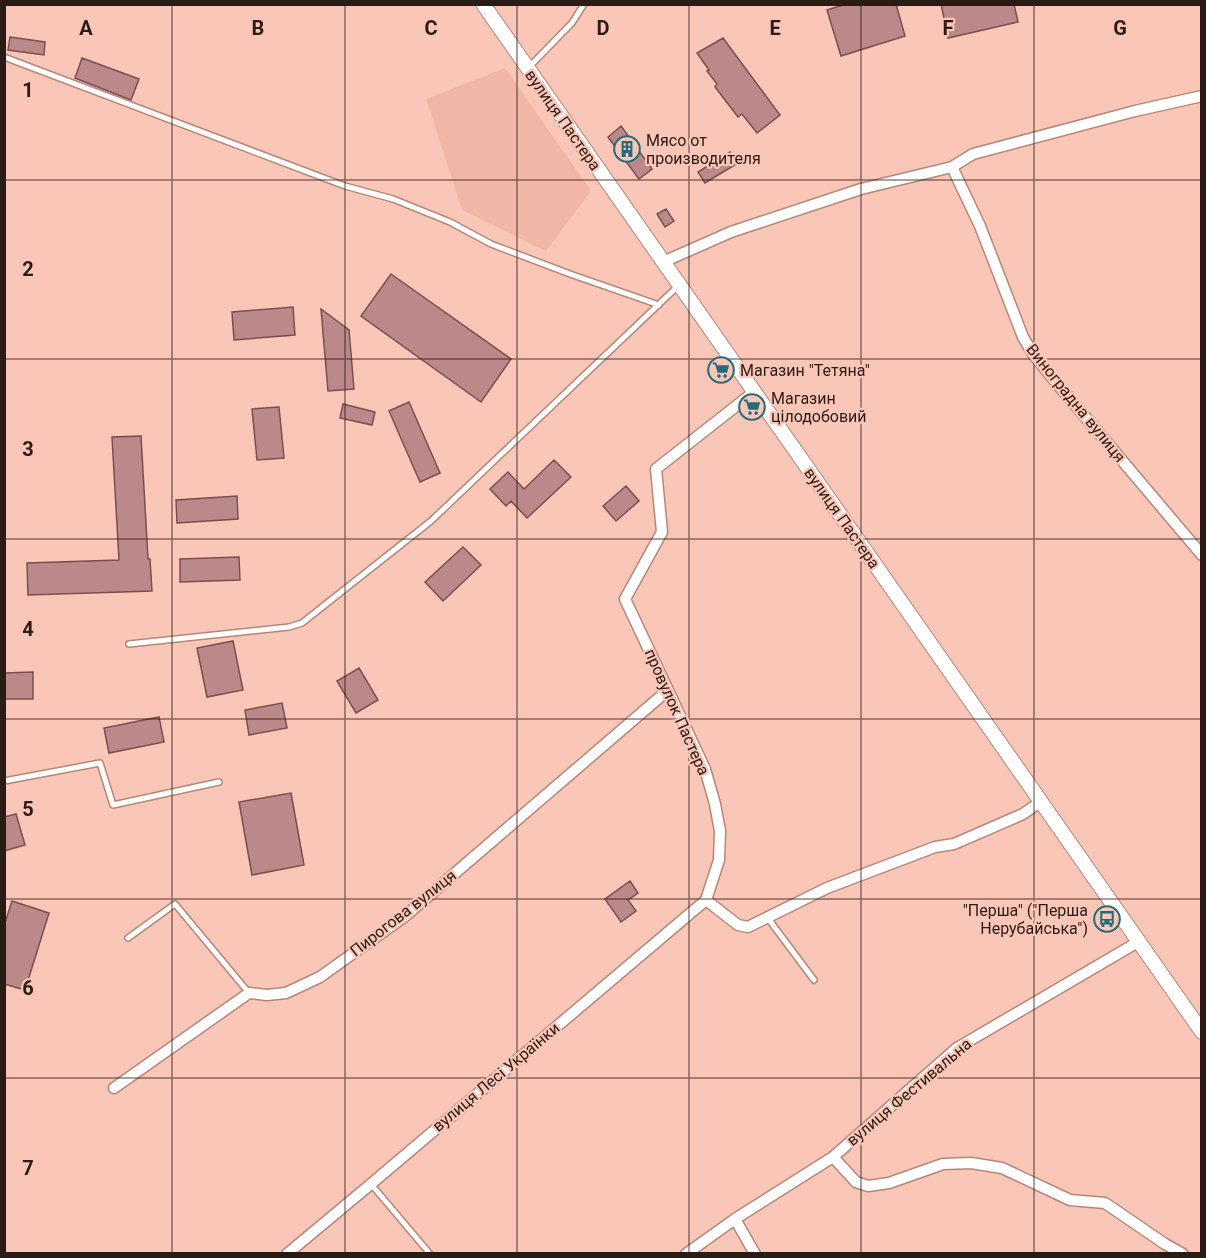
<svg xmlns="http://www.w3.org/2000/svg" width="1206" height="1258" font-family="Roboto,sans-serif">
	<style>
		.built { fill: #f1b7a6 }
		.building { fill: #bb898a; stroke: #7b4e4f; stroke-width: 1.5 }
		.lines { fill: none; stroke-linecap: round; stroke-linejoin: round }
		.service-casing { stroke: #b68778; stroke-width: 8 }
		.minor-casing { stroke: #b68778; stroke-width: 13 }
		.tertiary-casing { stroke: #b68778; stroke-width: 16 }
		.service { stroke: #fff; stroke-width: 5 }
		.minor { stroke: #fff; stroke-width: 10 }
		.tertiary { stroke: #fff; stroke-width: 14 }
		.grid { fill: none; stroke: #2c1a14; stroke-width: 1.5; stroke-opacity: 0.55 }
		.labels { text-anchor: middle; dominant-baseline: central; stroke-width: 4.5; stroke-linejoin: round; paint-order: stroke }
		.street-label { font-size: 16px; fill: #2c1a14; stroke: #f9c6b7 }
		.poi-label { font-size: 16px; fill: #2c1a14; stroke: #f9c6b7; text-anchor: start }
		.grid-label { font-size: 20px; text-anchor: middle; font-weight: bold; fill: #2c1a14; stroke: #f9c6b7; stroke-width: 4.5; stroke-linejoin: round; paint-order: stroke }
	</style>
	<rect width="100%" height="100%" fill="#f9c6b7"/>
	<path class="built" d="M505,68L591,191L546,251L462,210L426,99Z"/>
	<path class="building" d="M846,4H896L905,36L841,56L827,10Z
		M941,4H1014L1018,22L948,38Z
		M10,37L45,42L44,55L8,50Z
		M723,38L780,115L757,133L742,114L738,117L715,87L717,84L707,71L709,70L697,53Z
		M82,58L139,79L131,100L75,78Z
		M621,126L652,169L639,179L608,137Z
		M730,152L738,163L705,183L698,172Z
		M666,209L674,221L665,227L657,214Z
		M391,274L511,359L481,402L361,316Z
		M293,307L295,335L234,340L232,312Z
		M321,309L349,330L354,389L328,391Z
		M409,402L440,473L420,482L389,411Z
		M343,404L375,412L372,425L340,418Z
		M279,407L284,458L257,460L252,409Z
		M141,436L148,559H150L152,591L28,595L27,563L119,560L112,437Z
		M554,460L571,477L527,518L511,501L506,506L490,489L508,472L524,489Z
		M626,486L639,501L616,521L603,506Z
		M237,496L238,519L177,523L176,500Z
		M463,547L481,565L443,601L425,582Z
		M239,557L240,580L180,582V559Z
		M233,641L243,690L207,697L197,648Z
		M359,668L378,700L356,713L337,681Z
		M33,672V699H4V673Z
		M282,703L287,728L249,735L245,710Z
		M159,717L164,742L109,753L104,728Z
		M291,793L304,865L252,875L239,802Z
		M16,814L25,845L4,851V817Z
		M630,881L638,893L628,900L636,911L621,922L605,899Z
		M12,901L49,913L25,990L4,984V926Z"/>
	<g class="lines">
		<g class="service-casing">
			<path id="service" d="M4,57L345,186L393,199L450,222L491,244L570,274L659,305
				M529,67L572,23L584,4
				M129,644L289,627L302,623L431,521L678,286
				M4,781L100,763L113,805L219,782
				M767,917L814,980
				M128,938L175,904L249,993
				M371,1184L430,1254"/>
		</g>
		<g class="minor-casing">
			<path id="minor" d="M952,167L980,226L1023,337L1033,354L1054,380L1202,555
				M663,262L731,232L861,189L952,167L973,154L1135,111L1202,96
				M754,392L656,469L662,532L625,599L705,769L715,804L720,831L719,860L706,900L738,925L748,927L827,888L935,847L954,844L1023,814L1040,802
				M114,1088L249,993L267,995L286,993L320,977L404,917L667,691
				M833,1157L856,1182L868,1186L889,1183L943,1164L971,1163L1002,1168L1070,1200L1105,1203L1165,1244L1183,1254
				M735,1219L755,1254
				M287,1254L371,1184L706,900
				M686,1254L735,1219L833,1157L957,1048L1138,942"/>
		</g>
		<g class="tertiary-casing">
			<path id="tertiary" d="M483,4L1202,1032"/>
		</g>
		<use href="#service" class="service"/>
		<use href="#minor" class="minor"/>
		<use href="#tertiary" class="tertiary"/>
	</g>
	<path class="grid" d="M172,4V1254M345,4V1254M517,4V1254M689,4V1254M861,4V1254M1034,4V1254M4,180H1202M4,359H1202M4,539H1202M4,719H1202M4,899H1202M4,1078H1202"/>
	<defs>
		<g id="building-ring" transform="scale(1.35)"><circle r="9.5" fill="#f9c6b7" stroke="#266a7b" stroke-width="1.5"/><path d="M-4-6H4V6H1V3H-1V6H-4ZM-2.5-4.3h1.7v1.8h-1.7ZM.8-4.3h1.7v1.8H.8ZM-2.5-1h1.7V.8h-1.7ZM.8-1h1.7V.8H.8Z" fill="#266a7b"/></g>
		<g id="supermarket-ring" transform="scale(1.35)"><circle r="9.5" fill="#f9c6b7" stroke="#266a7b" stroke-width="1.5"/><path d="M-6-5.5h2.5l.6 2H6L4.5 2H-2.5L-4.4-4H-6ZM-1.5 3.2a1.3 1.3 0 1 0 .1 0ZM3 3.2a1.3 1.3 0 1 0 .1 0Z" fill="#266a7b"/></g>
		<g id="bus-ring" transform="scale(1.35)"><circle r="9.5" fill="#f9c6b7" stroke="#266a7b" stroke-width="1.5"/><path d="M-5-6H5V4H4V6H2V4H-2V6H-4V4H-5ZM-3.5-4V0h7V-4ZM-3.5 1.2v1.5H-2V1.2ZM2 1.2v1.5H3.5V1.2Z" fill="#266a7b"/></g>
	</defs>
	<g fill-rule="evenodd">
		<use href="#building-ring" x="627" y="149"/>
		<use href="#supermarket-ring" x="721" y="370"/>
		<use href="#supermarket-ring" x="752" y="407"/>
		<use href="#bus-ring" x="1107" y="919"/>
	</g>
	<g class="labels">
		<g class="street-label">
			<text transform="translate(563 120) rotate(55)">вулиця Пастера</text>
			<text transform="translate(1076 403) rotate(51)">Виноградна вулиця</text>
			<text transform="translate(842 518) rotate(55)">вулиця Пастера</text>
			<text transform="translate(677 712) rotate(66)">провулок Пастера</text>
			<text transform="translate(403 913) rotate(-38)">Пирогова вулиця</text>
			<text transform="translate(496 1077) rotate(-40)">вулиця Лесі Українки</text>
			<text transform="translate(909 1092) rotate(-40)">вулиця Фестивальна</text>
		</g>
		<g class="poi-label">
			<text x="646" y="140">Мясо от<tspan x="646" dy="18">производителя</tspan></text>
			<text x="740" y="370">Магазин "Тетяна"</text>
			<text x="771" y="398">Магазин<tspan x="771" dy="18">цілодобовий</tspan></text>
			<text x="1088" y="910" text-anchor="end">"Перша" ("Перша<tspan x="1088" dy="18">Нерубайська")</tspan></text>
		</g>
	</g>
	<g class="grid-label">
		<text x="86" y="35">A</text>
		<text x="258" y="35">B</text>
		<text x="431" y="35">C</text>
		<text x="603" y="35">D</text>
		<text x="775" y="35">E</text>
		<text x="948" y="35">F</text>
		<text x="1120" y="35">G</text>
		<text x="28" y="97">1</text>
		<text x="28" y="276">2</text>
		<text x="28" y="456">3</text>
		<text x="28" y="636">4</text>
		<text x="28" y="816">5</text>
		<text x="28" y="995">6</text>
		<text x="28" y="1175">7</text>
	</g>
	<rect width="1206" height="1258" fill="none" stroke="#2c1a14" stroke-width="12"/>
</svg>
